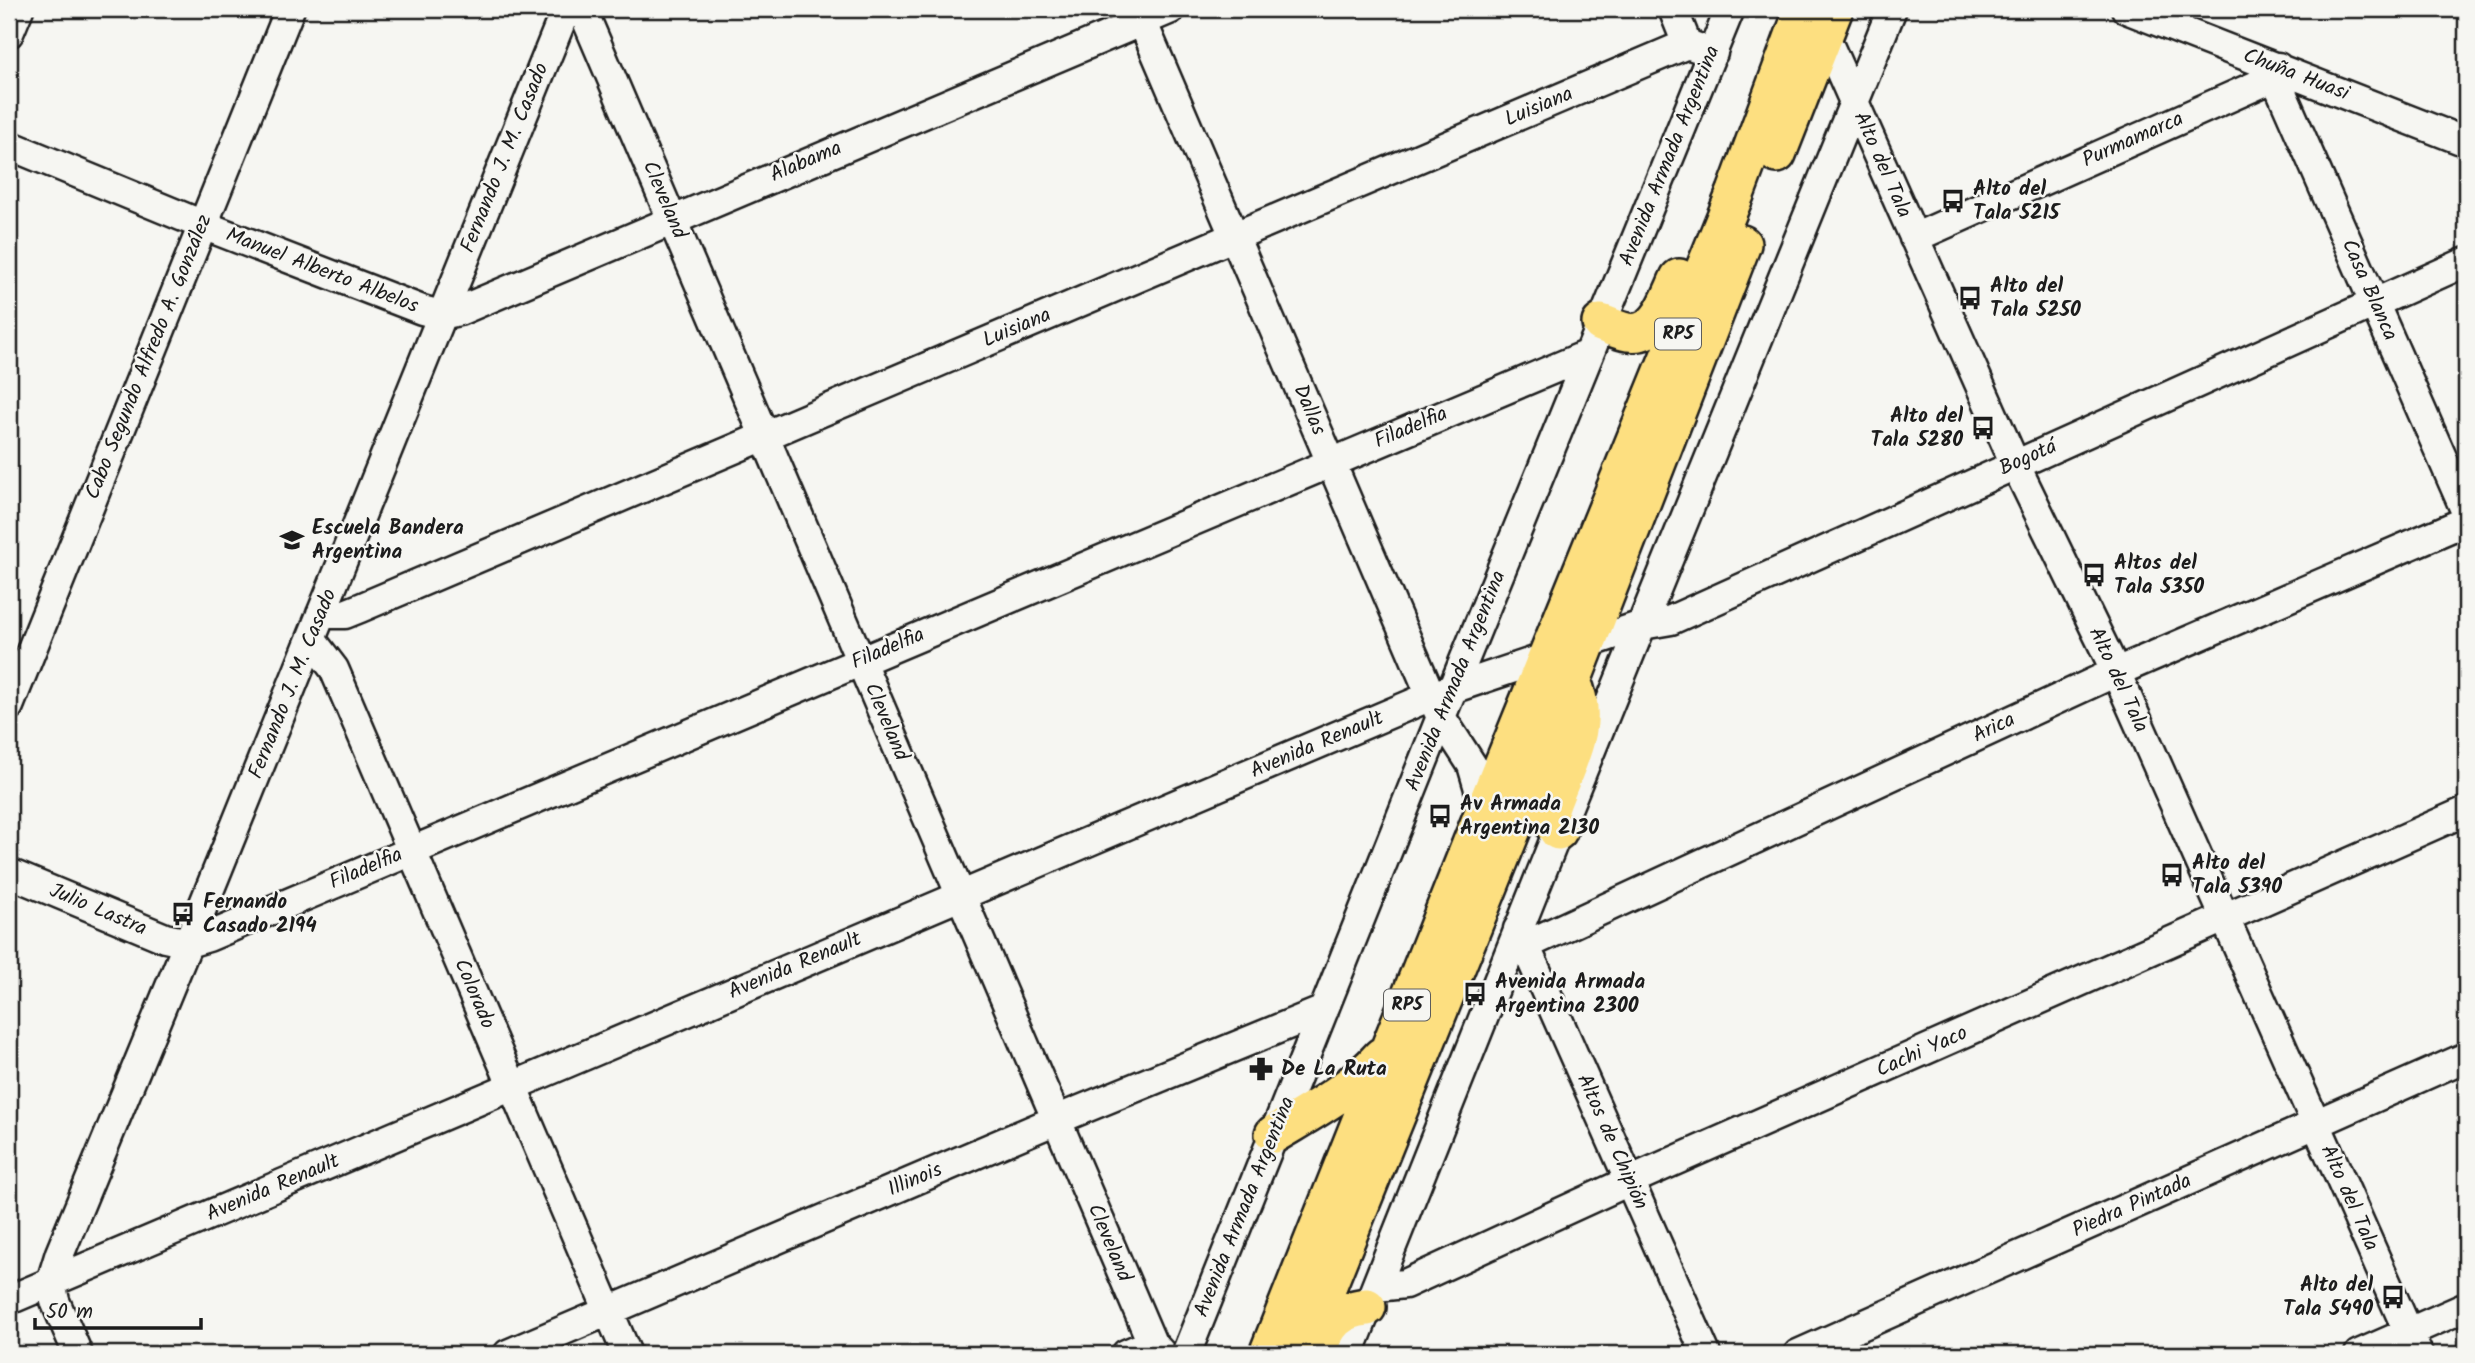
<svg xmlns="http://www.w3.org/2000/svg" width="2475" height="1363" font-family="Kalam,sans-serif">
	<style>
		.lines { fill: none; stroke-linecap: round; stroke-linejoin: round }
		.minor-casing { stroke: #1c1c1c; stroke-width: 33 }
		.major-casing { stroke: #1c1c1c; stroke-width: 42 }
		.minor { stroke: #f6f6f2; stroke-width: 28 }
		.major { stroke: #fddf80; stroke-width: 37 }
		.labels { text-anchor: middle; dominant-baseline: central; stroke-width: 5; stroke-linejoin: round; paint-order: stroke }
		.shield { fill: #f6f6f2; stroke: #5d5d5c; stroke-width: 2 }
		.shield-label { font-size: 19px; font-weight: bold; fill: #1c1c1c }
		.street-label { font-size: 21px; fill: #1c1c1c; stroke: #f6f6f2 }
		.poi-label { font-size: 21px; font-weight: bold; fill: #1c1c1c; stroke: #f6f6f2; text-anchor: start }
	</style>
	<rect width="100%" height="100%" fill="#f6f6f2"/>
	<filter id="ink" filterUnits="userSpaceOnUse"><feTurbulence type="fractalNoise" baseFrequency=".0143" numOctaves="2"/><feDisplacementMap in="SourceGraphic" scale="14" xChannelSelector="R" yChannelSelector="G"/><feConvolveMatrix kernelMatrix="1 2 1 2 8 2 1 2 1" color-interpolation-filters="sRGB"/></filter>
	<g filter="url(#ink)">
		<g class="lines">
			<g class="minor-casing">
				<path id="minor" d="M582,9L1152,1343L1162,1354
					M1137,9L1431,696L1441,717L1472,765L1485,809
					M1673,9L1687,44
					M2126,9L2466,142
					M1819,23L2015,464L2116,672L2418,1354
					M9,33L19,9
					M2278,67L2275,77L2466,512
					M9,145L203,225L422,310L441,315L459,311L1171,9
					M1914,238L2275,77
					M321,614H345L360,608L1687,44L1713,53
					M311,639L334,669L627,1354
					M9,706L290,9
					M9,873L165,938L188,943L208,937L1589,354
					M1518,929L1706,1354
					M1526,945L2116,672L2466,521
					M1376,1287L1405,1284L1629,1181L2466,811
					M9,1300L1431,696L1642,625L1671,620L2466,262
					M78,1354L55,1301L51,1282L60,1253L188,943L566,9
					M508,1354L1056,1120L1324,1010
					M1126,1354L1152,1343
					M1186,1354L1441,717L1730,9
					M1349,1354L1558,831L1892,9
					M1798,1354L2466,1057
					M2359,1354L2466,1307"/>
			</g>
			<g class="major-casing">
				<path id="major" d="M1777,154L1834,9
					M1601,323C1610,326 1619,331 1628,332C1658,337 1669,299 1679,278
					M1558,831L1548,815C1561,771 1594,728 1572,682
					M1274,1134C1312,1111 1352,1090 1382,1056
					M1317,1350C1328,1324 1337,1310 1367,1307
					M1268,1354L1485,809L1736,192L1804,9
					M1300,1354L1572,681L1742,244"/>
			</g>
			<use href="#minor" class="minor"/>
			<use href="#major" class="major"/>
		</g>
	</g>
	<defs>
		<g id="bus-bare" transform="scale(1.89)"><path d="M-5-6H5V4H4V6H2V4H-2V6H-4V4H-5ZM-3.5-4V0h7V-4ZM-3.5 1.2v1.5H-2V1.2ZM2 1.2v1.5H3.5V1.2Z" fill="#1c1c1c" stroke="#f6f6f2" stroke-width="2.5" paint-order="stroke"/></g>
		<g id="school-bare" transform="scale(1.89)"><path d="M0-5L7-2L0 1L-7-2ZM-4 1L0 2.5L4 1V4Q0 6-4 4Z" fill="#1c1c1c" stroke="#f6f6f2" stroke-width="2.5" paint-order="stroke"/></g>
		<g id="pharmacy-bare" transform="scale(1.89)"><path d="M-2-6h4v4h4v4h-4v4h-4v-4h-4v-4h4Z" fill="#1c1c1c" stroke="#f6f6f2" stroke-width="2.5" paint-order="stroke"/></g>
	</defs>
	<g fill-rule="evenodd">
		<use href="#bus-bare" x="1953" y="201"/>
		<use href="#bus-bare" x="1970" y="298"/>
		<use href="#bus-bare" x="1983" y="428"/>
		<use href="#school-bare" x="292" y="540"/>
		<use href="#bus-bare" x="2094" y="575"/>
		<use href="#bus-bare" x="1440" y="816"/>
		<use href="#bus-bare" x="2172" y="875"/>
		<use href="#bus-bare" x="183" y="914"/>
		<use href="#bus-bare" x="1475" y="994"/>
		<use href="#pharmacy-bare" x="1261" y="1069"/>
		<use href="#bus-bare" x="2393" y="1297"/>
	</g>
	<g class="labels">
		<g class="shield">
			<rect x="1655" y="318.5" width="46" height="31" rx="5"/>
			<rect x="1384" y="989.5" width="46" height="31" rx="5"/>
		</g>
		<g class="shield-label">
			<text x="1678" y="334">RP5</text>
			<text x="1407" y="1005">RP5</text>
		</g>
		<g class="street-label">
			<text transform="translate(2296 75) rotate(21)">Chuña Huasi</text>
			<text transform="translate(1539 107) rotate(-23)">Luisiana</text>
			<text transform="translate(2133 140) rotate(-24)">Purmamarca</text>
			<text transform="translate(1670 156) rotate(-68)">Avenida Armada Argentina</text>
			<text transform="translate(505 158) rotate(-68)">Fernando J. M. Casado</text>
			<text transform="translate(806 162) rotate(-23)">Alabama</text>
			<text transform="translate(1882 165) rotate(66)">Alto del Tala</text>
			<text transform="translate(664 200) rotate(67)">Cleveland</text>
			<text transform="translate(322 271) rotate(21)">Manuel Alberto Albelos</text>
			<text transform="translate(2369 290) rotate(66)">Casa Blanca</text>
			<text transform="translate(1017 328) rotate(-23)">Luisiana</text>
			<text transform="translate(149 357) rotate(-68)">Cabo Segundo Alfredo A. González</text>
			<text transform="translate(1309 410) rotate(67)">Dallas</text>
			<text transform="translate(1411 428) rotate(-23)">Filadelfia</text>
			<text transform="translate(2028 458) rotate(-24)">Bogotá</text>
			<text transform="translate(888 649) rotate(-23)">Filadelfia</text>
			<text transform="translate(2118 680) rotate(65)">Alto del Tala</text>
			<text transform="translate(1456 681) rotate(-68)">Avenida Armada Argentina</text>
			<text transform="translate(293 684) rotate(-68)">Fernando J. M. Casado</text>
			<text transform="translate(886 722) rotate(67)">Cleveland</text>
			<text transform="translate(1994 728) rotate(-25)">Arica</text>
			<text transform="translate(1317 745) rotate(-23)">Avenida Renault</text>
			<text transform="translate(366 869) rotate(-23)">Filadelfia</text>
			<text transform="translate(98 910) rotate(23)">Julio Lastra</text>
			<text transform="translate(795 966) rotate(-23)">Avenida Renault</text>
			<text transform="translate(474 994) rotate(67)">Colorado</text>
			<text transform="translate(1922 1052) rotate(-24)">Cachi Yaco</text>
			<text transform="translate(1612 1142) rotate(66)">Altos de Chipión</text>
			<text transform="translate(915 1180) rotate(-23)">Illinois</text>
			<text transform="translate(273 1188) rotate(-23)">Avenida Renault</text>
			<text transform="translate(2349 1198) rotate(66)">Alto del Tala</text>
			<text transform="translate(2132 1206) rotate(-24)">Piedra Pintada</text>
			<text transform="translate(1245 1207) rotate(-68)">Avenida Armada Argentina</text>
			<text transform="translate(1109 1243) rotate(67)">Cleveland</text>
		</g>
		<g class="poi-label">
			<text x="1973" y="189">Alto del<tspan x="1973" dy="24">Tala 5215</tspan></text>
			<text x="1990" y="286">Alto del<tspan x="1990" dy="24">Tala 5250</tspan></text>
			<text x="1963" y="416" text-anchor="end">Alto del<tspan x="1963" dy="24">Tala 5280</tspan></text>
			<text x="312" y="528">Escuela Bandera<tspan x="312" dy="24">Argentina</tspan></text>
			<text x="2114" y="563">Altos del<tspan x="2114" dy="24">Tala 5350</tspan></text>
			<text x="1460" y="804">Av Armada<tspan x="1460" dy="24">Argentina 2130</tspan></text>
			<text x="2192" y="863">Alto del<tspan x="2192" dy="24">Tala 5390</tspan></text>
			<text x="203" y="902">Fernando<tspan x="203" dy="24">Casado 2194</tspan></text>
			<text x="1495" y="982">Avenida Armada<tspan x="1495" dy="24">Argentina 2300</tspan></text>
			<text x="1281" y="1069">De La Ruta</text>
			<text x="2373" y="1285" text-anchor="end">Alto del<tspan x="2373" dy="24">Tala 5490</tspan></text>
		</g>
	</g>
	<rect width="2475" height="1363" fill="none" stroke="#f6f6f2" stroke-width="35"/>
	<rect x="18" y="18" width="2440" height="1328" fill="none" stroke="#1c1c1c" stroke-width="2.5" filter="url(#ink)"/>
	<path d="M35 1318v10h166v-10" fill="none" stroke="#1c1c1c" stroke-width="3.5"/>
	<text x="46" y="1318" font-size="21" fill="#1c1c1c" stroke="#f6f6f2" stroke-width="5" paint-order="stroke">50 m</text>
</svg>
